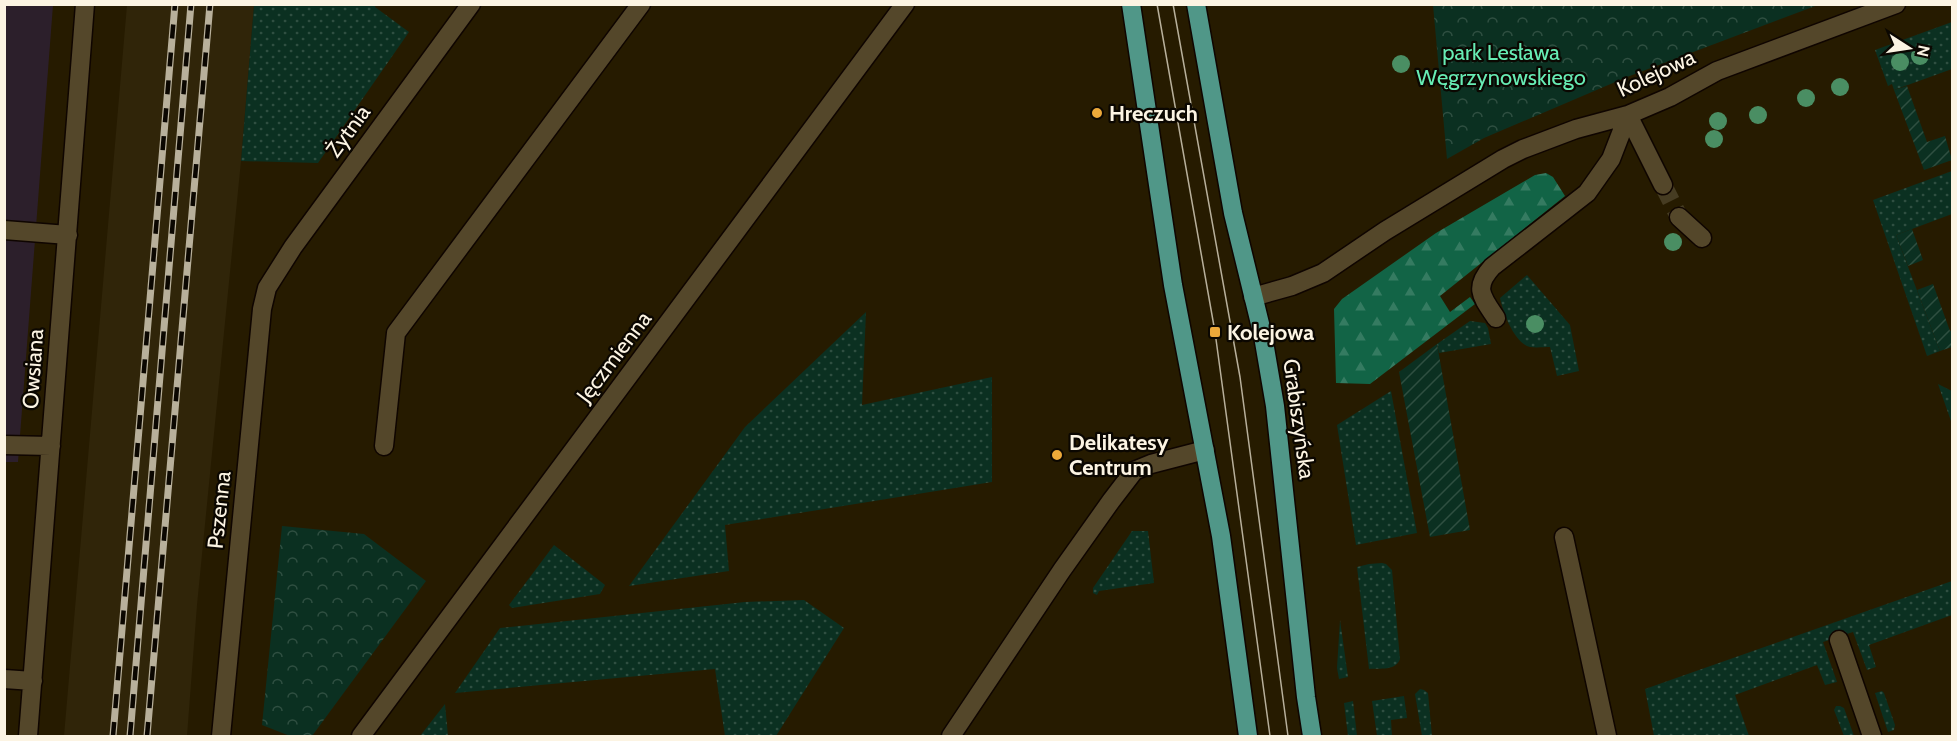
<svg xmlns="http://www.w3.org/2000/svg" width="1957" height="741" font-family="Cabin,sans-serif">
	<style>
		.built { fill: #302509 }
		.education { fill: #2c1f2b }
		.grass { fill: url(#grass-dots) }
		.forest { fill: url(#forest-firs) }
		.park { fill: url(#park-crowns) }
		.garden { fill: url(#garden-furrows) }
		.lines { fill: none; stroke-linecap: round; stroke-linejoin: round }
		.minor-tunnel { stroke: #463c22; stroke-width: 18; stroke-dasharray: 18 9; stroke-linecap: butt }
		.minor-casing { stroke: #0f0500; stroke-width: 21 }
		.major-casing { stroke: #0f0500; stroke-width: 21 }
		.minor { stroke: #54472a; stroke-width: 18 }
		.major { stroke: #509788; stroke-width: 18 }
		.tram { stroke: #b8b09b; stroke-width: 1.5 }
		.rail-casing { stroke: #b8b09b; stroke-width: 7 }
		.rail { stroke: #0b0701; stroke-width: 4.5; stroke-dasharray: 14; stroke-linecap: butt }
		.tree { fill: #4a8e63 }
		.poi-dot { fill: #eca93a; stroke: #0b0701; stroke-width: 2 }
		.labels { text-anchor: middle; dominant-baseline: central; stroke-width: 4.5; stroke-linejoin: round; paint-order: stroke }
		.park-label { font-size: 22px; fill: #67ecb4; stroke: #0b0701 }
		.street-label { font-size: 22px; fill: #fcf4e3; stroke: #0b0701 }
		.poi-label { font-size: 22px; font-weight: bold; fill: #fcf4e3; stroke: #0b0701; text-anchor: start }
	</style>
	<defs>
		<pattern id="grass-dots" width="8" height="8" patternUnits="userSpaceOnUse" patternTransform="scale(1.5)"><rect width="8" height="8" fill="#0b3021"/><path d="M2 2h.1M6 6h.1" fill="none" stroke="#2f4f41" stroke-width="1.8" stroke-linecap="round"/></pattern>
		<pattern id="forest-firs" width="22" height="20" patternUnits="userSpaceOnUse" patternTransform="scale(1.5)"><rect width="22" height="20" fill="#126446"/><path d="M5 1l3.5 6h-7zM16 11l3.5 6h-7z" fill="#357b61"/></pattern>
		<pattern id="park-crowns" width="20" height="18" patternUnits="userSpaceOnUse" patternTransform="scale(1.5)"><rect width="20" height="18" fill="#0b3021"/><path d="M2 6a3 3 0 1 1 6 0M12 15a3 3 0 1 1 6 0" fill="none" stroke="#2f4f41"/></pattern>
		<pattern id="garden-furrows" width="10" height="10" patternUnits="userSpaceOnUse" patternTransform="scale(1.5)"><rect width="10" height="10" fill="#0b3021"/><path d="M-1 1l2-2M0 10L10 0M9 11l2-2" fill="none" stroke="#2f4f41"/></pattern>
	</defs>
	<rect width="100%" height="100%" fill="#261b00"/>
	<path class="built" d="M127,5H254L241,161L197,605L187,736H64Z"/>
	<path class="education" d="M5,5H53L18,462H5Z"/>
	<path class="grass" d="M254,5H376L375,7L409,32L318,163L241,161Z
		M1952,22V69L1894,90L1892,84L1888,86L1875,50Z
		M1952,171V214L1896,235L1940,351L1927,356L1873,200Z
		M1527,275L1570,325L1579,371L1557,376L1550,347C1544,347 1536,348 1530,347C1514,343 1503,312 1500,298Z
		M866,312L862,405L992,377V482L725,525L729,571L629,586L745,427Z
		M1470,321L1485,323L1488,328L1491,344L1439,353L1437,344Z
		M1938,384L1952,391V424Z
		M1391,391L1417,533L1356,545L1337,425Z
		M1132,531H1148L1154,583L1099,591L1097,595L1093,593V588Z
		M554,545L605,585L600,594L512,608L509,605Z
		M1382,563L1386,564L1392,570L1400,659C1396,671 1380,668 1369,669L1357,567L1369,564Z
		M1952,581V615L1869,645L1876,667L1867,670L1853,632L1823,642L1837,682L1825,685L1817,665L1735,695L1749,736H1654L1645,689Z
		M804,600L844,628L776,736H725L715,669L455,693L500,628L745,602Z
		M1340,620L1348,677L1339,679L1337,668Z
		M1420,689L1424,690L1428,693L1432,736H1422L1415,694Z
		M1882,691L1884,693L1895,725L1894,730L1888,732L1875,693Z
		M1404,696L1407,718L1391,720L1392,736H1377L1372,701Z
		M1353,701L1357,736H1348L1344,703Z
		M445,704L448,736H420Z
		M1836,706H1840L1844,708L1854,736H1844L1834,710Z"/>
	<path class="forest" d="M1546,173L1553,177L1565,196L1440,296L1450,312L1470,297L1475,304L1370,384L1336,383L1334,309L1342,299L1436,233L1535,175Z"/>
	<path class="park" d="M1433,5V4L1818,5L1627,77L1484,138L1447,159Z
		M282,526L364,534L426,581L312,736H290L262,725Z"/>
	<path class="garden" d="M1907,86L1927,142L1945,136L1952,160L1924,170L1894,90Z
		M1912,229L1923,260L1908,266L1896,235Z
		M1933,284L1950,331L1952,330V347L1940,351L1917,290Z
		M1437,344L1470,530L1430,537L1399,372Z"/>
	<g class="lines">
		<path class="minor-tunnel" d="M1663,185L1679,217"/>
		<g class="minor-casing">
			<path id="minor" d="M1628,115L1663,185
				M1679,217L1702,238
				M4,230L68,235
				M1253,297L1292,286L1323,273L1385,231L1503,159L1523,149L1576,129L1628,115L1670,97L1717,71L1896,4
				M1496,318C1482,297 1473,288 1492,267L1587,193L1611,159L1628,115
				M4,445L51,446
				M384,446L396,333L641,4
				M1564,537L1607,736
				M1839,640L1872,736
				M4,679L33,681
				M28,736L85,4
				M221,736L262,309L267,288L293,247L471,4
				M361,736L905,4
				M951,736L1062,570L1111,501L1134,471L1151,464L1205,450"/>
		</g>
		<g class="major-casing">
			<path id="major" d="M1131,4L1173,285L1221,536L1248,736
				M1196,4L1233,213L1263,336L1275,406L1306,697L1312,736"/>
		</g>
		<use href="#minor" class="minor"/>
		<use href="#major" class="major"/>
		<path class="tram" d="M1157,4L1215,332L1270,736
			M1173,4L1240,377L1288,736"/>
		<g class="rail-casing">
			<path id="rail" d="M113,736L175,4
				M130,736L191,4
				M147,736L210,4"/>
		</g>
		<use href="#rail" class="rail"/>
	</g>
	<g class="tree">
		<circle cx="1920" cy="56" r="9"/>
		<circle cx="1900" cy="62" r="9"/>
		<circle cx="1401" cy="64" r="9"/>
		<circle cx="1840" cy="87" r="9"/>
		<circle cx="1806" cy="98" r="9"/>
		<circle cx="1758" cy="115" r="9"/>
		<circle cx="1718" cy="121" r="9"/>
		<circle cx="1714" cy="139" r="9"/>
		<circle cx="1673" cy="242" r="9"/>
		<circle cx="1535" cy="324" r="9"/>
	</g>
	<g class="poi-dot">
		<circle cx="1097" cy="113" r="6"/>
		<rect x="1209" y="326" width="12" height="12" rx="3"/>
		<circle cx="1057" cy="455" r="6"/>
	</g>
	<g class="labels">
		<g class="park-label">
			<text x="1501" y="52">park Lesława<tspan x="1501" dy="25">Węgrzynowskiego</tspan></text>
		</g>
		<g class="street-label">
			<text transform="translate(1656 73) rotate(-25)">Kolejowa</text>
			<text transform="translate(348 131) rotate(-54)">Żytnia</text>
			<text transform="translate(614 357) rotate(-53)">Jęczmienna</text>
			<text transform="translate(33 369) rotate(-86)">Owsiana</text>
			<text transform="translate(1299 419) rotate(82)">Grabiszyńska</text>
			<text transform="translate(219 510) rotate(-84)">Pszenna</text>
		</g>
		<g class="poi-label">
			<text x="1109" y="113">Hreczuch</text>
			<text x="1227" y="332">Kolejowa</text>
			<text x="1069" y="442">Delikatesy<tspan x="1069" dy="25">Centrum</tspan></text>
		</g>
	</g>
	<rect width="1957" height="741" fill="none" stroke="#fcf4e3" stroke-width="12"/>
	<g transform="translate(1909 48) rotate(102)" stroke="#0b0701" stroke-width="4.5" paint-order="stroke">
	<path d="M0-4.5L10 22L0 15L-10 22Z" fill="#fcf4e3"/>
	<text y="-9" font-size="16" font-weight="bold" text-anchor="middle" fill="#fcf4e3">N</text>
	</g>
</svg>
